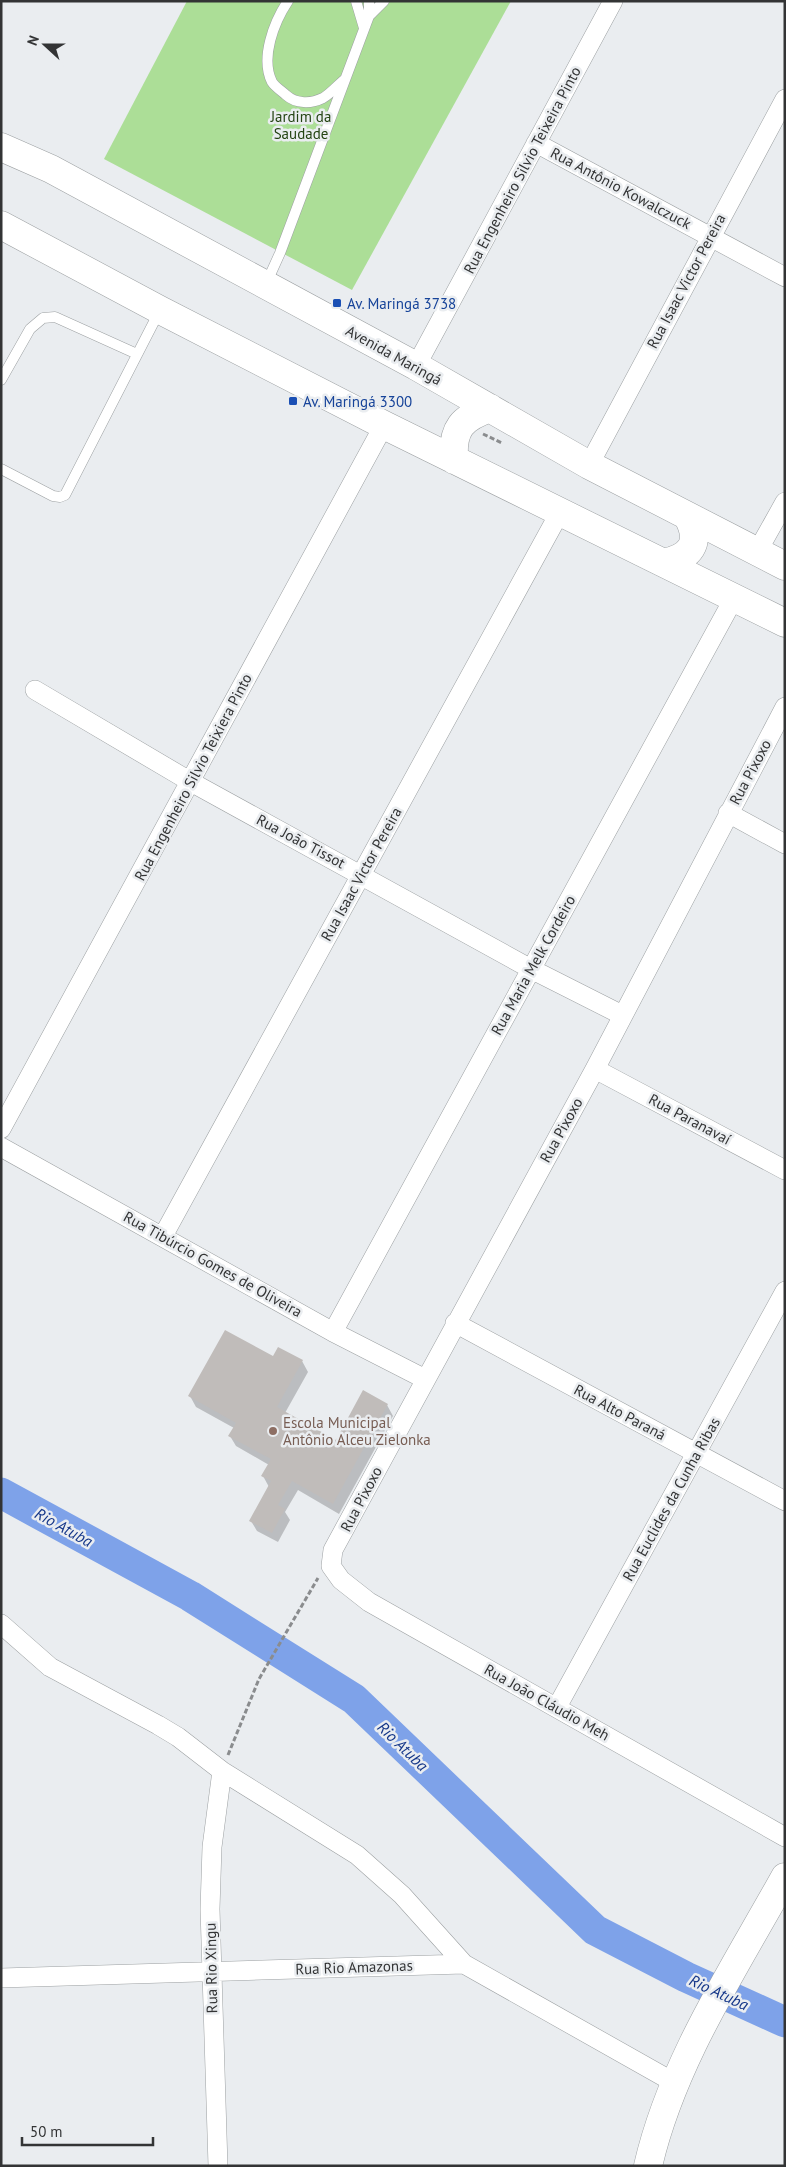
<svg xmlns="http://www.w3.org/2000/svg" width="786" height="2167" font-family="'PT Sans',sans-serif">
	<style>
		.green { fill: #acde97 }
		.shadow { fill: #0003 }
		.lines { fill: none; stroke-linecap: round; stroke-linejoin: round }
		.river { stroke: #7ea2e9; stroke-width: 31 }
		.building { fill: #c0bcba }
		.service-casing { stroke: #9ca0a2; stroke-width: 11 }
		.minor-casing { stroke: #9ca0a2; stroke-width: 20 }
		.secondary-casing { stroke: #9ca0a2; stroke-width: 29 }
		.primary-casing { stroke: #9ca0a2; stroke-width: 29 }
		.path { stroke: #8a8c8e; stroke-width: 3; stroke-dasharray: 5 2.5; stroke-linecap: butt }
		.service { stroke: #fff; stroke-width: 10 }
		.minor { stroke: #fff; stroke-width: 19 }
		.secondary { stroke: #fff; stroke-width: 28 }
		.primary { stroke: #fff; stroke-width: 28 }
		.transit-dot { fill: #1a4fb4; stroke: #eaedf0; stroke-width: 2 }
		.education-dot { fill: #8d6e63; stroke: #eaedf0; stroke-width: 2 }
		.labels { text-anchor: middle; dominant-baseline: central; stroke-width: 5; stroke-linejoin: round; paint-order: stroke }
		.park-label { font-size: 15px; fill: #244413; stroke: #eaedf0 }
		.street-label { font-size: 15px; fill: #333435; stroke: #eaedf0 }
		.transit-label { font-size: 15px; fill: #164399; stroke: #eaedf0; text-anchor: start }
		.education-label { font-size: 15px; fill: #785e54; stroke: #eaedf0; text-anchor: start }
		.water-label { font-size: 16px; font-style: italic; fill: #153789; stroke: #eaedf0 }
	</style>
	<rect width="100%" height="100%" fill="#eaedf0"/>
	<path class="green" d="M187,1H511L352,290L104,159Z"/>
	<path class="shadow" d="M302,1361L308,1372L285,1413L336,1442L387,1405L393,1416L339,1514L298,1490L285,1512L290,1520L278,1542L257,1531L251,1521L269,1487L263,1476L269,1465L236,1446L230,1436L234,1428L196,1407L190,1396Z"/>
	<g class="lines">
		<path class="river" d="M1,1493L190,1596L354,1699L595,1930L686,1977L785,2022"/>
	</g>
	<path class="building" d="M225,1330L273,1356L278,1347L303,1360L277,1407L336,1440L363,1390L388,1404L333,1504L292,1481L278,1505L285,1509L272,1533L249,1521L271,1481L261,1476L271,1459L228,1436L236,1423L188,1396Z"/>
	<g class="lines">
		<g class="service-casing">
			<path id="service" d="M288,1C274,22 260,58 272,82C275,87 282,91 286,95C296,104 311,104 323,98C330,94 337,86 344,80
				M356,1L364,28
				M369,16L384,1
				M266,284L280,253L369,16V1
				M1,380L30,329L43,318L55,317L137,354
				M1,469L53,496L60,497L65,495L159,312"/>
		</g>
		<g class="minor-casing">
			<path id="minor" d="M536,143L785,277
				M416,366L613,1
				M589,465L785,99
				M757,552L785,502
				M35,690L191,782L531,969L622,1015
				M785,707L595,1069L333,1550L331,1566L341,1580L369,1602L785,1837
				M728,813L785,844
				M595,1069L785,1170
				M1,1129L384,425
				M1,1147L333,1332L425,1379
				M163,1236L560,512
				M455,1323L785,1501
				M333,1332L734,598
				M1,1624L50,1667L158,1725L178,1737L222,1771L357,1855L402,1895L464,1964
				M557,1707L785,1291
				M1,1978L464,1964L675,2083
				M218,2166L210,1909L212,1847L222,1771"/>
		</g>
		<g class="secondary-casing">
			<path id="secondary" d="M648,2166C672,2062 734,1969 785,1877"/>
		</g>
		<g class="primary-casing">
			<path id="primary" d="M1,147L51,169L416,366L589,465L785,566
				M1,225L160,310L384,425L785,623
				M454,460C452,428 462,418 490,408
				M664,563C690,557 702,544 688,517"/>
		</g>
		<path class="path" d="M483,434L502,443
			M228,1755L259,1679L318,1578"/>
		<use href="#service" class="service"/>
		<use href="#minor" class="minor"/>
		<use href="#secondary" class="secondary"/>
		<use href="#primary" class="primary"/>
	</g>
	<g class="transit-dot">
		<rect x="332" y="298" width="10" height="10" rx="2.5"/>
		<rect x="288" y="396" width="10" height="10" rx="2.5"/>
	</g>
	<circle class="education-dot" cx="273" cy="1431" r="5"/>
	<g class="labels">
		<g class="park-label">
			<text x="301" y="116">Jardim da<tspan x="301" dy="17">Saudade</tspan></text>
		</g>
		<g class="street-label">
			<text transform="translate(522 170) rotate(-62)">Rua Engenheiro Silvio Teixeira Pinto</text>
			<text transform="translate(621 188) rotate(28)">Rua Antônio Kowalczuck</text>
			<text transform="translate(686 281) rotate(-62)">Rua Isaac Victor Pereira</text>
			<text transform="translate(394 355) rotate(29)">Avenida Maringá</text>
			<text transform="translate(750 772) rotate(-62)">Rua Pixoxo</text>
			<text transform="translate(193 777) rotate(-62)">Rua Engenheiro Silvio Teixiera Pinto</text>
			<text transform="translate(301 841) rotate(28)">Rua João Tissot</text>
			<text transform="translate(361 874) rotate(-61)">Rua Isaac Victor Pereira</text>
			<text transform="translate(533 965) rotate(-61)">Rua Maria Melk Cordeiro</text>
			<text transform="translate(690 1119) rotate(28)">Rua Paranavaí</text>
			<text transform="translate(561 1130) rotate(-61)">Rua Pixoxo</text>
			<text transform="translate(213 1264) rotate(29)">Rua Tibúrcio Gomes de Oliveira</text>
			<text transform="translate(620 1412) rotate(28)">Rua Alto Paraná</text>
			<text transform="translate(361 1499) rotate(-62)">Rua Pixoxo</text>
			<text transform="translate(671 1499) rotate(-61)">Rua Euclides da Cunha Ribas</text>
			<text transform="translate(547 1702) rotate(29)">Rua João Cláudio Meh</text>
			<text transform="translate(354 1967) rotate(-2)">Rua Rio Amazonas</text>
			<text transform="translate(211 1968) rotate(-91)">Rua Rio Xingu</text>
		</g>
		<g class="transit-label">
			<text x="347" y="303">Av. Maringá 3738</text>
			<text x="303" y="401">Av. Maringá 3300</text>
		</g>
		<g class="education-label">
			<text x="283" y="1422">Escola Municipal<tspan x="283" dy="17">Antônio Alceu Zielonka</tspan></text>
		</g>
		<g class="water-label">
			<text transform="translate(64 1527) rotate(29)">Rio Atuba</text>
			<text transform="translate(403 1746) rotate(44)">Rio Atuba</text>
			<text transform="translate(719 1992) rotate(25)">Rio Atuba</text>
		</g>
	</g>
	<rect width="786" height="2167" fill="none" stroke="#333435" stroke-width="5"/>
	<g transform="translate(45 45) rotate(291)" stroke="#eaedf0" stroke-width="4" paint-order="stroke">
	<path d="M0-4L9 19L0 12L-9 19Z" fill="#333435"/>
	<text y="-8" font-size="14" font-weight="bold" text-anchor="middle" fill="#333435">N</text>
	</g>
	<path d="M22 2137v8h131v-8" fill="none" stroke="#333435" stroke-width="2.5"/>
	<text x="30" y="2137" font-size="15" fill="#333435" stroke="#eaedf0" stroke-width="4" paint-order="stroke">50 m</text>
</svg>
